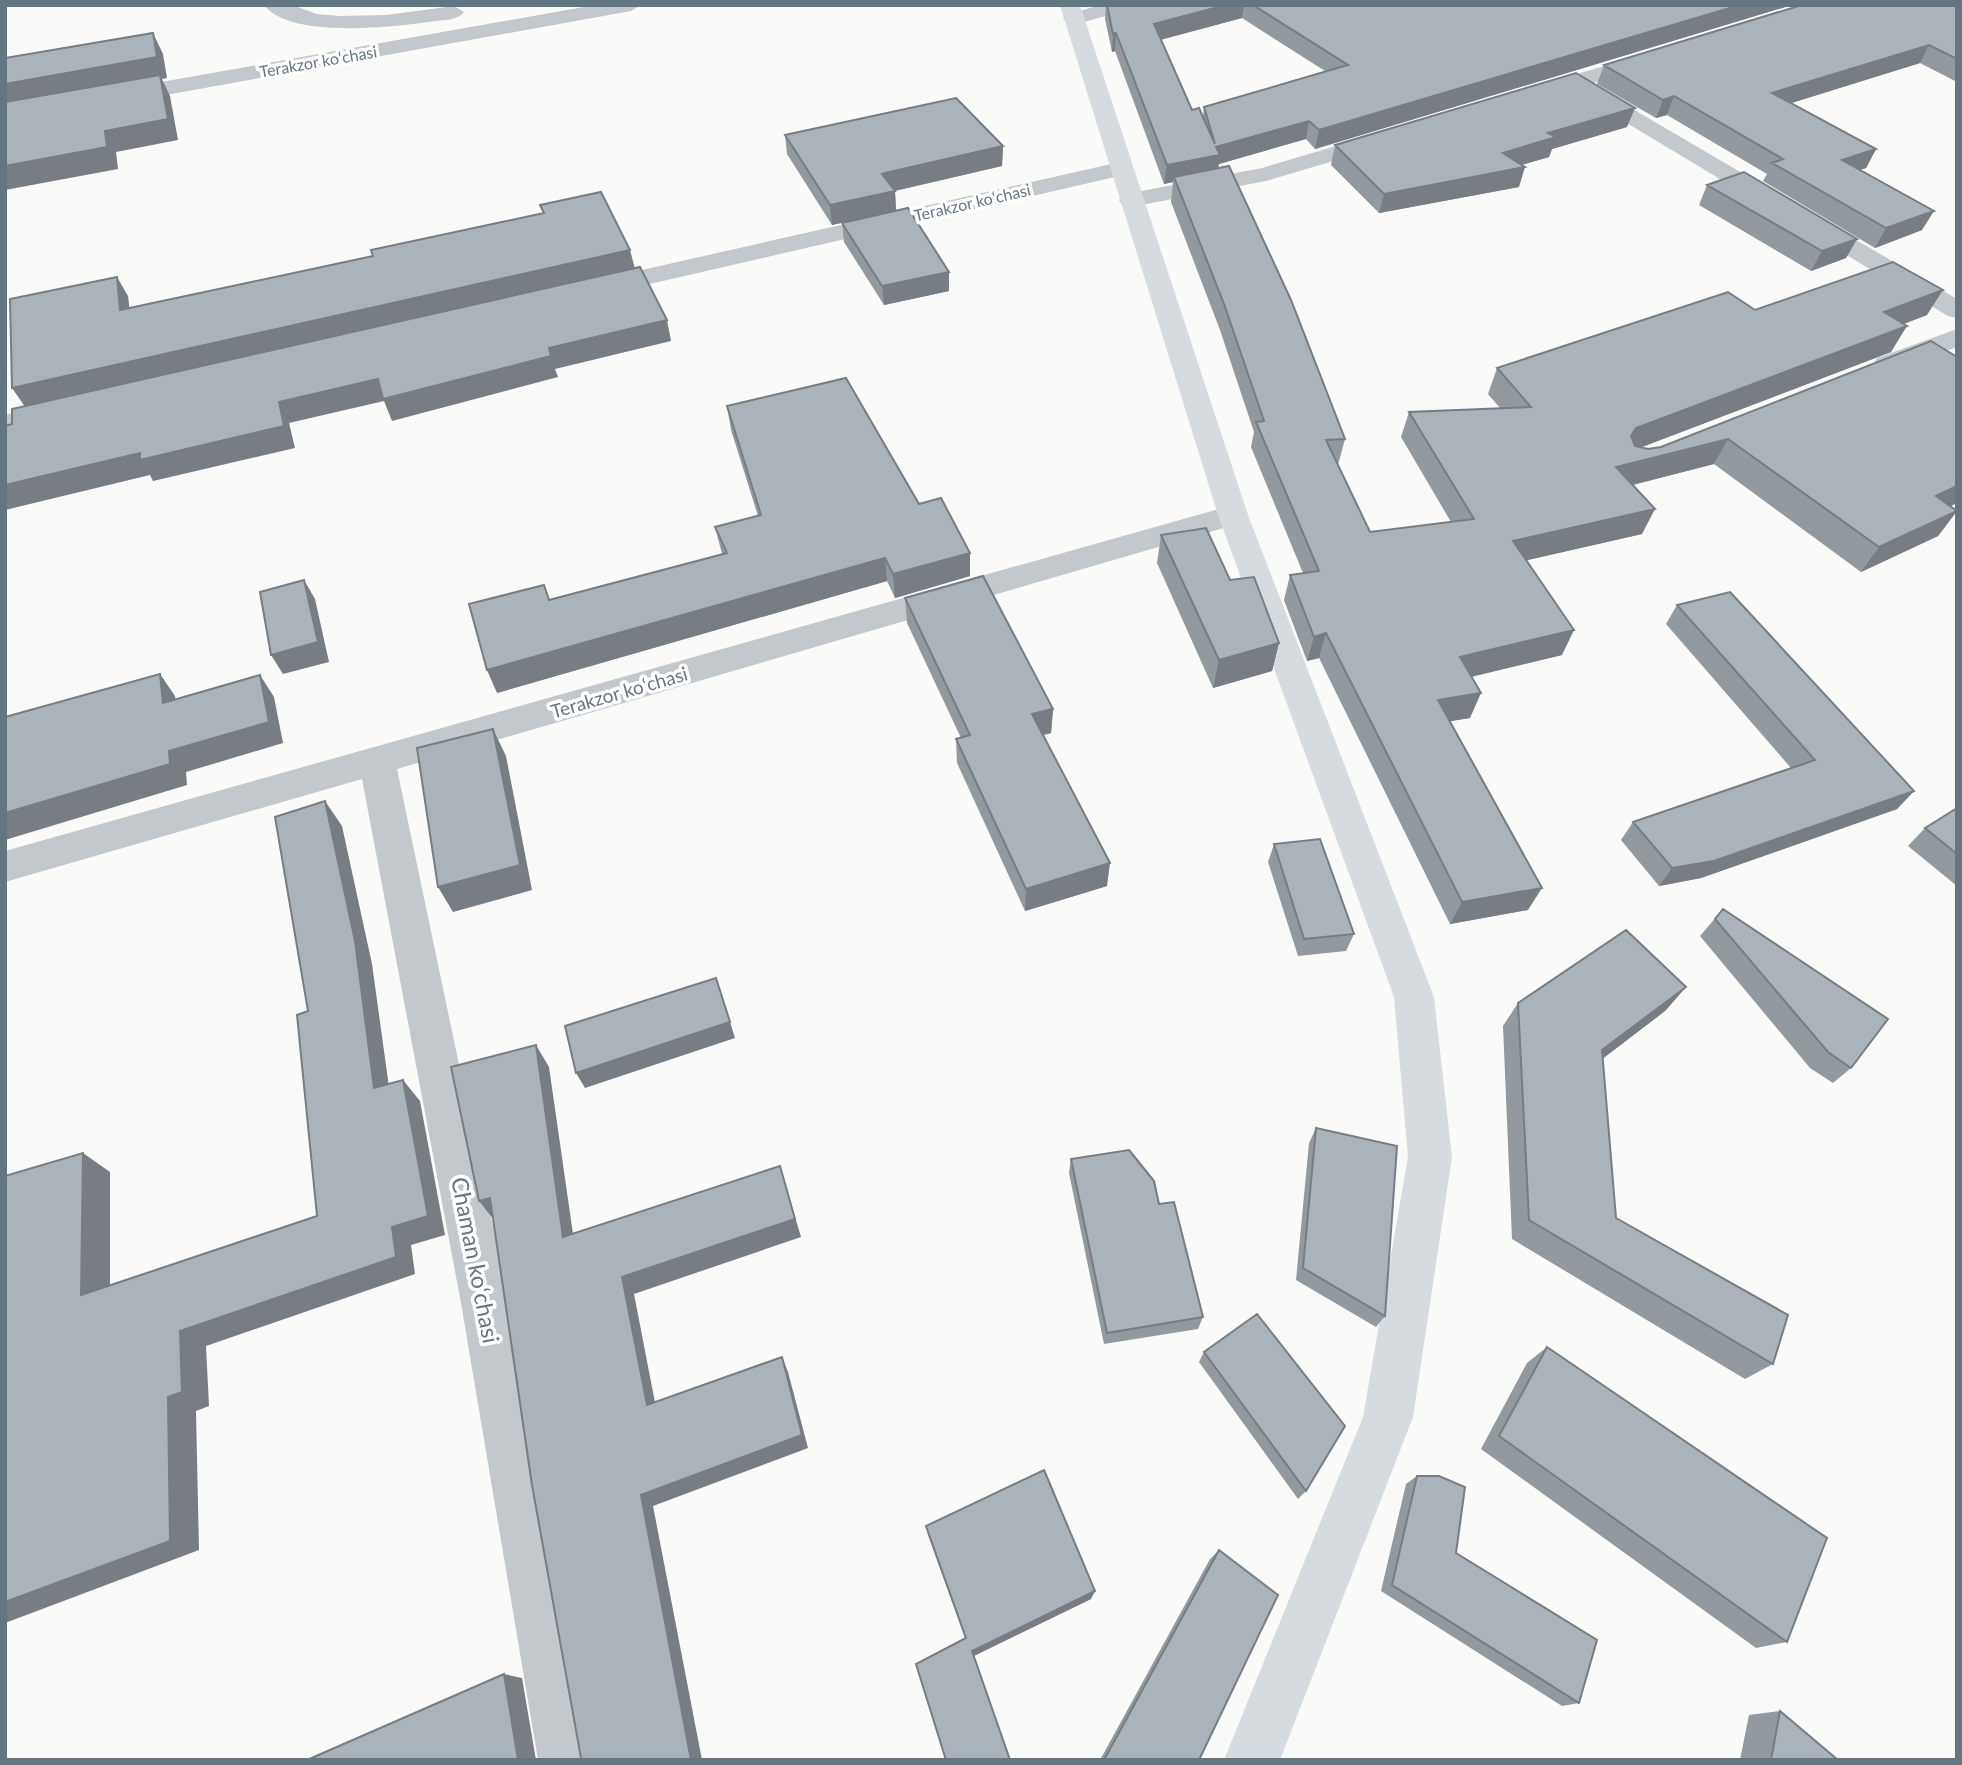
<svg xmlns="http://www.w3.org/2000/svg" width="1962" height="1765" font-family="Lato,sans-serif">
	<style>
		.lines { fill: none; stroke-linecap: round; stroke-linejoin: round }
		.street { fill: #c3c8cc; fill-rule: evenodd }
		.secondary { fill: #d6dbdf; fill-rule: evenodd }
		.wall { fill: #929a9f; fill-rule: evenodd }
		.shaded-wall { fill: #777d82 }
		.building { fill: #aab3b9; stroke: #777d82; stroke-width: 2 }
		.labels { text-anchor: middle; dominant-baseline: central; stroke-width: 7; stroke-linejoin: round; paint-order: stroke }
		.far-street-label { font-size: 16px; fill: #657683; stroke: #fff }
		.street-label { font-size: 19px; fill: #657683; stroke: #fff }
		.near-street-label { font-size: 23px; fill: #657683; stroke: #fff }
	</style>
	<rect width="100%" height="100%" fill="#fafaf8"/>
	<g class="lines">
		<path class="street" d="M264,5H292L317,14L339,16L386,15L454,6L464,12C458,21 440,20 429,22C391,27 290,39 264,5Z
			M595,5H641L631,11L116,104L105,97L116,90Z
			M1100,5H1134L1131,9L1073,25L1063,19L1066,15Z
			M1651,52L1659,53L1662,58L1659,63L1590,84L1957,299V318L1948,316L1580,95L1579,88L1535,101L1524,94L1527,89Z
			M1383,132L1391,134L1395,139L1391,144L1266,181L1131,207L1122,205L1119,200L1122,195L1131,193L1262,168Z
			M1120,162L1128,164L1132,169L1128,174L593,297L584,295L580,289L584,283L593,281Z
			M1957,329V347L1887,372L1877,370L1873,364L1877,358Z
			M64,401L74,404L78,410L74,416L5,433V415Z
			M1233,505L1244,508L1248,515L1244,522L397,769L509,1303L594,1760H538L461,1303L362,779L5,882V851Z"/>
		<path class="secondary" d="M1060,5H1080L1248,515L1434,997L1452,1157L1413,1417L1280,1760H1224L1363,1417L1408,1157L1394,997L1218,515Z"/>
	</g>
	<path class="wall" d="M1106,5H1792L1315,149L1306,139L1219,164L1218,168L1345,439L1338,465L1370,532L1451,522L1401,437L1409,412L1500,408L1488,394L1497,368L1755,310L1927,315L1904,324L1891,352L1641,447L1648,449L1661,447L1931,341L1957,503L1951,506L1957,511L1938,536L1861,572L1714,464L1633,485L1642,534L1526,560L1562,655L1471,677L1470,718L1450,721L1528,910L1450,924L1319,658L1307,661L1284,600L1290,575L1303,573L1251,447L1254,432L1220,330L1171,202L1173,182L1164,184L1115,51L1112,52L1105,19ZM1242,18L1325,71L1204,107L1203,117L1192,110L1161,39Z
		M1957,5V82L1920,63L1791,103L1876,149L1866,168L1860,170L1922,230L1875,248L1763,181L1767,174L1667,115L1656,118L1597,84L1604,65Z
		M1627,127L1552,149L1549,157L1521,165L1519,187L1379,213L1331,165L1335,145Z
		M785,135L1003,146L1002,166L895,191L896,210L832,225L787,154Z
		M1707,185L1857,239L1846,258L1811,271L1699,205Z
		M842,223L949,291L884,305L844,242Z
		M727,406L919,504L970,576L895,598L887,581L497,693L722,554L715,527L758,516L731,430Z
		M1161,535L1230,580L1279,643L1272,671L1213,688L1157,563Z
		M905,598L1053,709L1051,733L1043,735L1107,886L1025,911L957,763L956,739L961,738L907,623Z
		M1677,605L1914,791L1897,809L1701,878L1659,886L1621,840L1633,822L1791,768L1666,624Z
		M1957,808V886L1908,846L1925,828Z
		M1274,844L1354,934L1346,951L1298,956L1268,862Z
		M1723,909L1851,1068L1833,1083L1810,1068L1700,936Z
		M1686,987L1665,1011L1603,1058L1616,1218L1773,1364L1745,1379L1512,1239L1503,1026L1518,1003Z
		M1316,1128L1385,1316L1376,1327L1296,1280L1309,1143Z
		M1071,1159L1159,1204L1203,1317L1198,1329L1104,1344L1069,1173Z
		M1547,1347L1787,1642L1756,1648L1481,1449L1527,1363Z
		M1204,1352L1306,1491L1298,1499L1199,1362Z
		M1417,1476L1456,1553L1579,1703L1562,1706L1381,1591L1406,1484Z
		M926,1526L1091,1599L973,1656L965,1638L928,1535Z
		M1219,1550L1199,1760H1100L1210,1559Z
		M1780,1711L1838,1760H1740L1749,1715Z"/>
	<path class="shaded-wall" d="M1226,5H1244L1242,18L1153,42L1154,24Z
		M1740,5H1792L1315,149L1319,130Z
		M153,33L163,54L167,78L162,79L170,96L178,140L116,152L118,169L5,190V166L105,131L5,107V84Z
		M1116,33L1115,51L1112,52L1113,34Z
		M1929,45L1920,63L1763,112L1772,93Z
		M1674,96L1667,115L1656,118L1663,100Z
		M1635,108L1627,127L1552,149L1549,157L1497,172L1503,153L1548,133Z
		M1309,121L1306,139L1219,164L1217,174L1174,177L1173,182L1164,184L1167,165L1216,147Z
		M1003,146L1002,166L885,193L895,191L896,210L832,225L830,205L882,174Z
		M1876,149L1866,168L1832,179L1842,160Z
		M1525,167L1519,187L1379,213L1384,194Z
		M1934,211L1922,230L1875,248L1886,228Z
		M1857,239L1846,258L1811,271L1822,251Z
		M630,250L635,269L26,408L12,388Z
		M949,272V291L884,305L882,286Z
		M117,277L128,296L132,330L120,310Z
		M1943,290L1927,315L1868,337L1884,312Z
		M667,320L671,341L555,369L558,377L392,421L384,401L289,423L295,448L153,481L150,475L5,510V485L279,402L378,379L549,348Z
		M1907,326L1891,352L1624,454L1631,436L1636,428Z
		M1728,439L1714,464L1604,492L1616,467Z
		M1957,486V503L1917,521L1936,496Z
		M1655,509L1642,534L1502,566L1513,541Z
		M1957,511L1938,536L1861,572L1879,547Z
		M970,553V576L895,598L893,574Z
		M885,558L887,581L497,693L487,670Z
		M304,580L315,599L329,662L283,674L271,655Z
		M1574,630L1562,655L1449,682L1460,657Z
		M1326,633L1319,658L1307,661L1314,637Z
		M1279,643L1272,671L1213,688L1219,660Z
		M160,674L175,696L179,724L163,703Z
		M260,675L274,697L283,743L186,772L187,785L5,840V813L169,751Z
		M1481,693L1470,718L1428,725L1438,700Z
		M1053,709L1051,733L1031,738L1032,714Z
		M493,729L506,756L532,890L453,912L438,887Z
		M1914,791L1897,809L1701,878L1659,886L1672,868Z
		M325,801L342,826L372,964L392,1109L374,1088Z
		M1110,863L1107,886L1025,911L1026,889Z
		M1542,888L1528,910L1450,924L1462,902Z
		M1686,987L1665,1011L1584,1073L1602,1050Z
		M730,1022L735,1038L585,1088L576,1073Z
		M536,1045L549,1067L576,1255L563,1237Z
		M403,1080L420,1101L445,1235L411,1245L415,1274L206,1346L209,1406L196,1411L199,1550L5,1623V1602L168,1397L180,1331L392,1227Z
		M83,1153L110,1172V1311L81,1295Z
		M780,1166L801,1237L634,1294L658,1418L647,1405L622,1277Z
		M490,1198L494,1220L479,1201Z
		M782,1357L788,1372L808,1448L653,1506L702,1760H691L641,1495Z
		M1095,1591L1091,1599L972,1657V1651Z
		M504,1674L522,1678L536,1760H518Z"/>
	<path class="building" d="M1107,5H1226L1154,24L1192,110L1199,108L1215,144L1204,107L1348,65L1253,5H1740L1319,130L1309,121L1216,147L1220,155L1167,165L1116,33L1113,34Z
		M1802,5H1957V59L1929,45L1772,93L1876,149L1842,160L1934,211L1886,228L1772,163L1783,159L1674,96L1663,100L1604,65Z
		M153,33L157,57L5,84V58Z
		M1576,73L1635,108L1548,133L1556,137L1503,153L1525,167L1384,194L1335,145Z
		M160,75L168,119L105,131L107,147L5,166V102Z
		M956,98L1003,146L885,173L882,174L895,191L830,205L785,135Z
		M1229,166L1291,300L1345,439L1326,440L1370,532L1474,519L1409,412L1531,407L1497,368L1728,292L1755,310L1893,262L1943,290L1884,312L1907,326L1636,428L1631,436L1635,446L1648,449L1661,447L1931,341L1957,357V486L1936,496L1957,511L1879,547L1728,439L1616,467L1655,509L1513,541L1574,630L1460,657L1481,693L1438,700L1542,888L1462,902L1326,633L1314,637L1290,575L1319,571L1256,422L1264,421L1224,304L1174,177Z
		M1744,172L1857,239L1822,251L1707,185Z
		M601,192L630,250L12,388L10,299L117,277L120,310L373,256L371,250L544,213L540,205Z
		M908,208L949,272L882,286L842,223Z
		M640,267L667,320L549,348L551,356L383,399L378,379L279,402L284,426L140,460V453L5,485V426L12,424V409Z
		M846,378L919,504L941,498L970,553L893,574L885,558L487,670L469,604L544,585L549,600L727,553L715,527L761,515L727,406Z
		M1206,528L1230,580L1254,577L1279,643L1219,660L1161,535Z
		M983,576L1053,709L1032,714L1110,863L1026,889L956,739L970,735L905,598Z
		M304,580L318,642L271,655L260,592Z
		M1730,592L1914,791L1714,861L1672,868L1633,822L1815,760L1677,605Z
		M160,674L163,703L260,675L269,722L169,751L170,764L5,813V717Z
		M493,729L520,865L438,887L417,748Z
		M325,801L355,941L374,1088L403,1080L428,1216L392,1227L396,1257L180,1331L182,1392L168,1397L170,1541L5,1602V1176L83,1153L81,1295L317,1216L297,1015L308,1011L275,817Z
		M1957,808V854L1925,828Z
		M1320,839L1354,934L1304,939L1274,844Z
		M1723,909L1888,1019L1851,1068L1828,1052L1715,919Z
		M1626,930L1686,987L1602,1050L1616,1218L1788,1315L1773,1364L1529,1220L1518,1003Z
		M716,978L730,1022L576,1073L565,1026Z
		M536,1045L563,1237L780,1166L795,1219L622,1277L647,1405L782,1357L802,1435L641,1495L691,1760H580L581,1758L532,1485L490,1198L479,1201L451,1067Z
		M1316,1128L1397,1146L1385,1316L1303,1268Z
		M1129,1150L1154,1181L1159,1204L1174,1202L1203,1317L1107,1333L1071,1159Z
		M1257,1314L1345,1426L1306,1491L1204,1352Z
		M1547,1347L1827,1538L1787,1642L1499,1436Z
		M1044,1470L1095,1591L972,1651L1010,1760H946L916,1664L966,1638L926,1526Z
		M1417,1476H1439L1465,1487L1456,1553L1597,1640L1579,1703L1392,1585Z
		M1219,1550L1278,1595L1199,1760H1104Z
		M504,1674L518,1760H307Z
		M1780,1711L1838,1760H1771Z"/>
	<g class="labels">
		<g class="far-street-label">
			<text transform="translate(318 61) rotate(-10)">Terakzor koʻchasi</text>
			<text transform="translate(972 202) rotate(-13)">Terakzor koʻchasi</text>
		</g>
		<g class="street-label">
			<text transform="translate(619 692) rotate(-16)">Terakzor koʻchasi</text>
		</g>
		<g class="near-street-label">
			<text transform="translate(476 1260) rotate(79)">Chaman koʻchasi</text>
		</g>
	</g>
	<rect width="1962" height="1765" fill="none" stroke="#657683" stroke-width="14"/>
</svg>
